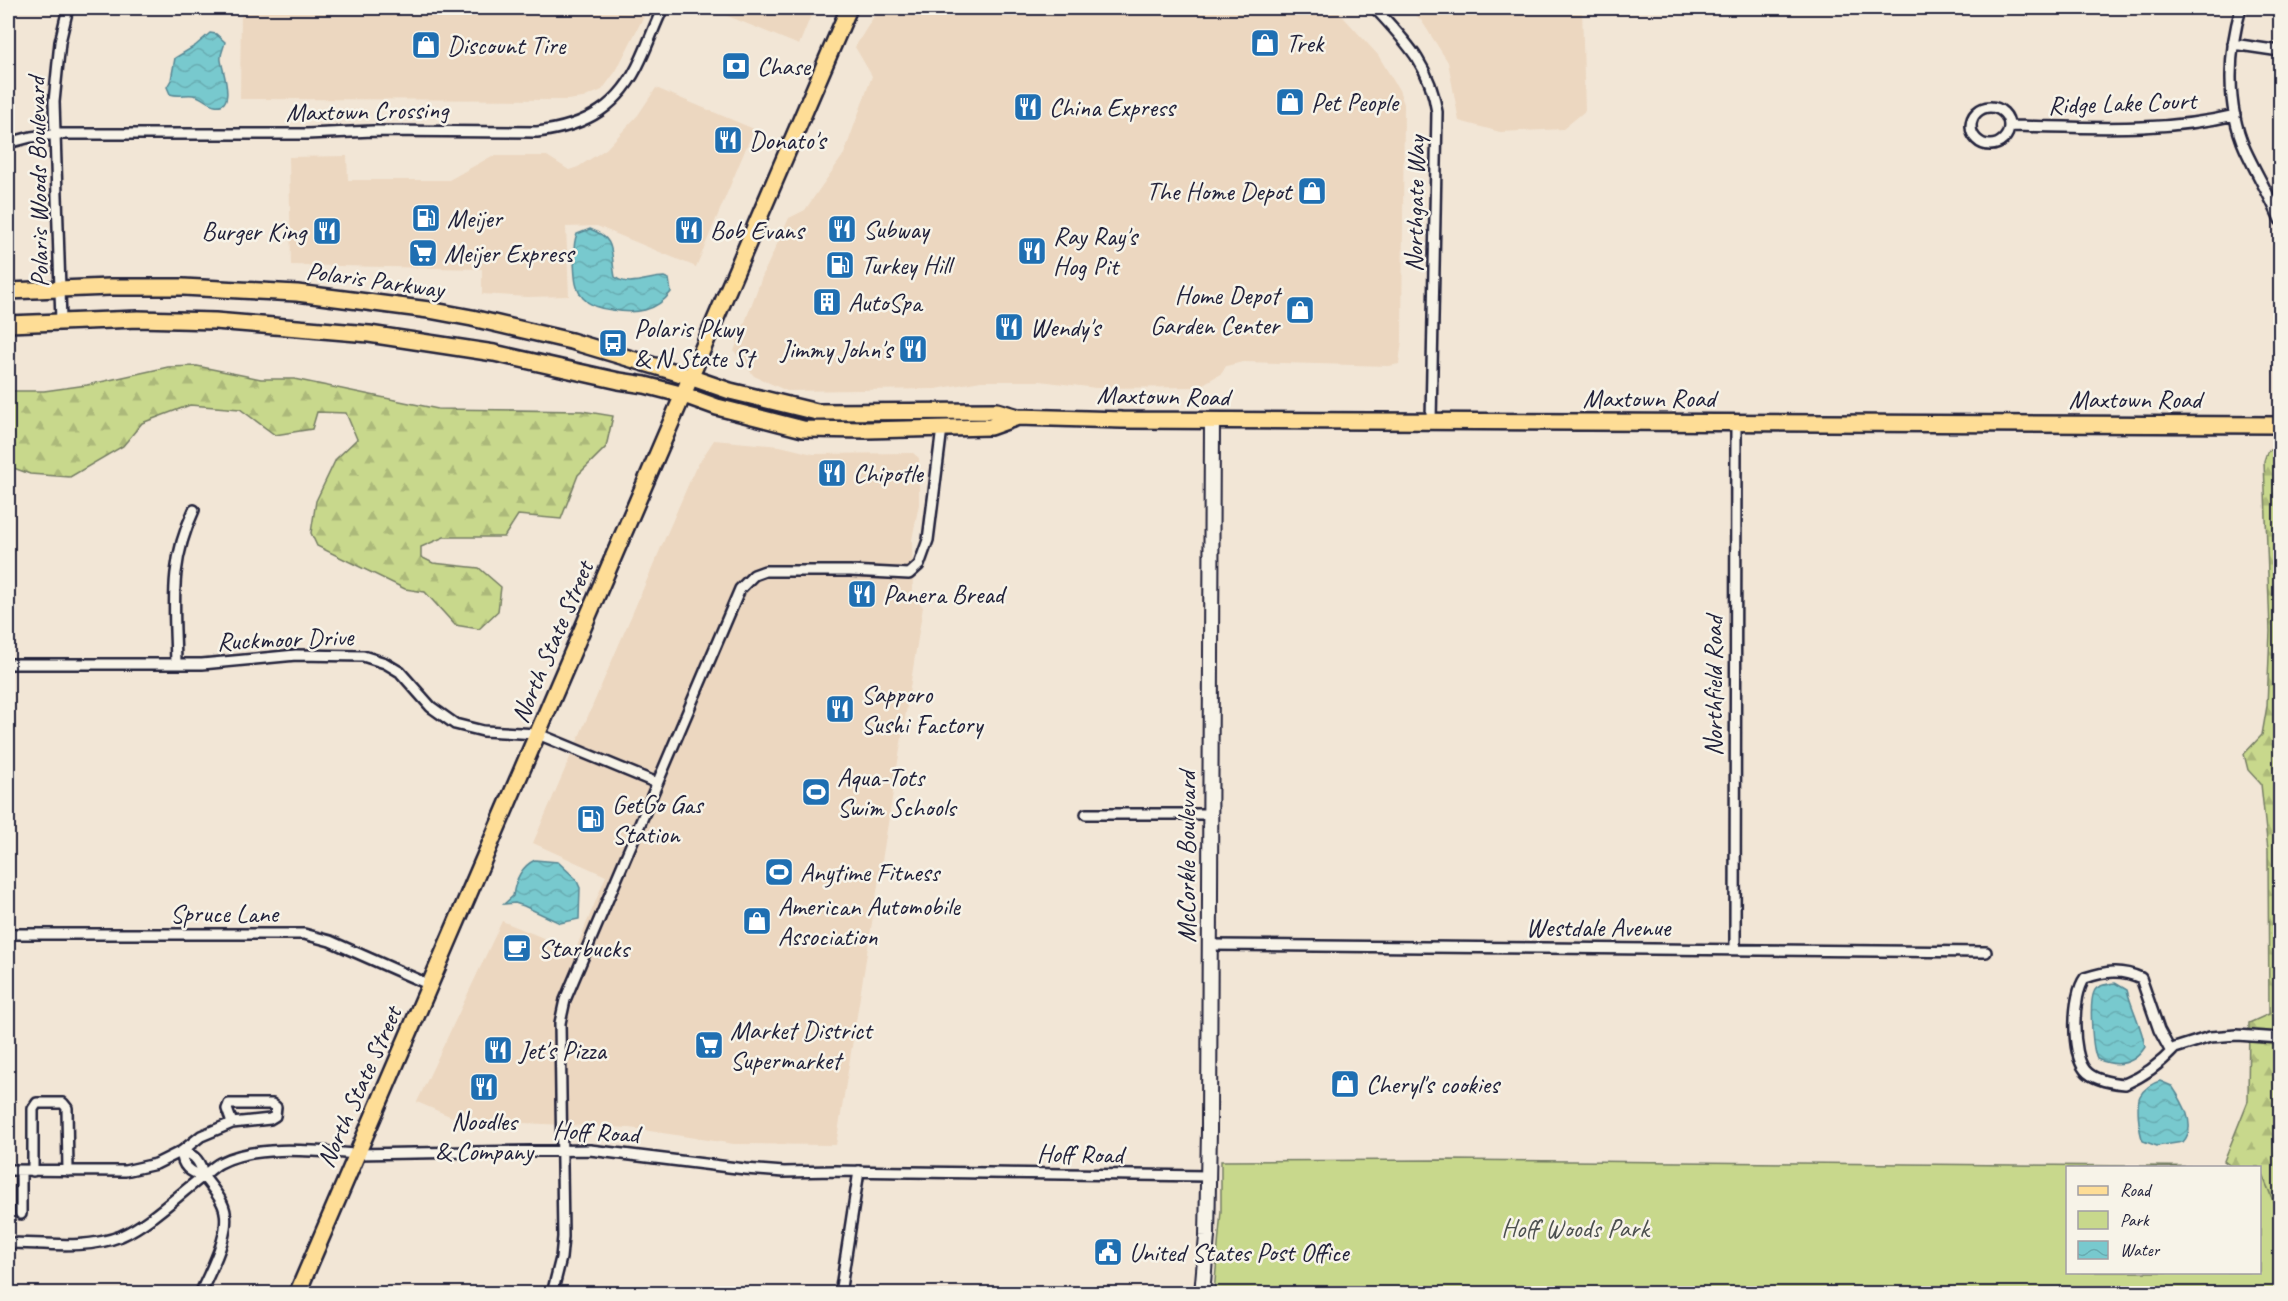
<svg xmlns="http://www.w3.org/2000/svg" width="2288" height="1301" font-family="Caveat,sans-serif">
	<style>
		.built { fill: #ecd7c0 }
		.forest { fill: url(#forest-firs); stroke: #757d64; stroke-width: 1.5 }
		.park { fill: #c8d88c; stroke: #757d64; stroke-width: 1.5 }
		.water { fill: url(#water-waves); stroke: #568693; stroke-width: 1.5 }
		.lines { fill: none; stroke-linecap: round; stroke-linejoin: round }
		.street-casing { stroke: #22223b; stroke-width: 14 }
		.secondary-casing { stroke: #22223b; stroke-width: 18 }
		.primary-casing { stroke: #22223b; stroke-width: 20 }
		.street { stroke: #f7f3e8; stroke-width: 9 }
		.secondary { stroke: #f7f3e8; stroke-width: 14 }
		.primary { stroke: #fedd96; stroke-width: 15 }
		.labels { text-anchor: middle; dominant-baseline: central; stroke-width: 5; stroke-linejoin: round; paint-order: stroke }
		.poi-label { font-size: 26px; fill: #22223b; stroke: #f7f3e8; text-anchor: start }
		.street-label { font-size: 26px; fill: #22223b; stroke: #f7f3e8 }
		.park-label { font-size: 26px; fill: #4c504f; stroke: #f7f3e8 }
	</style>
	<defs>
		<pattern id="forest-firs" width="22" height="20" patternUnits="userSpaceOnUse" patternTransform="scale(1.5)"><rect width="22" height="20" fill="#c8d88c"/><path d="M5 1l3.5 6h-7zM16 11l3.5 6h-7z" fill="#acb97a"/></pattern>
		<pattern id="water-waves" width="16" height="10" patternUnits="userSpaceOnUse" patternTransform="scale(1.5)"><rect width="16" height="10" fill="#78c9ce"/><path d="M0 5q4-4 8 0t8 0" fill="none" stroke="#68acb2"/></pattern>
	</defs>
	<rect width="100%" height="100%" fill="#f2e6d6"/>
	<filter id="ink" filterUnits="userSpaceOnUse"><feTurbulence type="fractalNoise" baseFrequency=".0167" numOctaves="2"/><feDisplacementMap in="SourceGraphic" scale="12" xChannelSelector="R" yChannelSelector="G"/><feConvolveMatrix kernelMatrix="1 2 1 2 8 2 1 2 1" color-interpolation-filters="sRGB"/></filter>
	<g filter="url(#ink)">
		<path class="built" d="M241,8H648L616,71L602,90L583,98L567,100L240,99Z
			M708,8H814L799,45Z
			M879,8H1335L1378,55L1399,90L1404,104L1402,340L1399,364L1389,366L1243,362L1226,366L1222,373L1198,387L1096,388L1040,381H981L936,389L787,391L754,376L734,351L762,277L789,218L805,210L844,154L872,76L855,47Z
			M1409,8H1582L1585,111L1563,129L1500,132L1459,121L1448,62L1421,20Z
			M656,88L754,129L696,267L597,226L566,227L569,296L527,297L482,294V269L291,265L289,157L347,156L348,180H449L492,156H547L569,170L578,167L606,149L638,115Z
			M714,440L780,446L813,454L913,453L919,458V504L912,540L913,595L923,607L836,1145L734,1144L630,1128L459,1120L417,1102L502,921L575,951L606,876L533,843L695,469Z"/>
		<path class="forest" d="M197,366L261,379H294L438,409L582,411L613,416L606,447L578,475L561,519L518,515L504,537H444L421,547V557L433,563L479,568L501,587L498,611L479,629L455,625L425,592L405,589L317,546L311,533L316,501L336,459L357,439L346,413L317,412L312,429L275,435L240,409L190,405L142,423L123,446L70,477L30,474L8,466V391H44L87,385L168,367Z
			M2273,449L2280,450V725L2277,762L2280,765V1238L2260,1198V1168L2232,1167L2224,1161L2248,1101L2249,1023L2269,1014L2268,850L2261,784L2248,770L2244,754L2262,735L2267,706L2270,631L2264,461L2267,452Z"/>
		<path class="park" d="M1445,1160L2259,1167L2068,1168V1272H2260V1169L2280,1218V1293H1214L1221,1211V1161Z"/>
		<path class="water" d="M210,33L216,34L225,42C224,48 220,53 221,60C222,69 237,109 215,105C208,104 201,96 193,95C185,94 179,97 170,94L167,87L171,80L175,58L195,46Z
			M590,229C617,239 610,252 615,277C628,288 649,277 664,277L669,279L671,292C656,312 636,314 612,310C602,309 590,306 583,298C574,288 575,274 574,262C574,252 573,243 577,234Z
			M535,860L558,862L576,879L580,888L579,919L560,923L524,906L515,903L504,904L513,896C515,881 520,867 535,860Z
			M2115,983L2127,990C2132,1010 2142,1027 2145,1047C2133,1066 2116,1067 2097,1059C2092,1049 2089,1003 2094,992C2096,985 2109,984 2115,983Z
			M2160,1081L2172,1086C2182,1101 2198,1126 2183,1142L2157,1146L2143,1141C2139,1132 2136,1104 2140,1096C2144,1089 2152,1083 2160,1081Z"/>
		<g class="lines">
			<g class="street-casing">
				<path id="street" d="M1375,8C1406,42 1430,65 1437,112L1431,421
					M2241,8C2228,52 2226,106 2245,149C2256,173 2270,196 2280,220
					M2233,44L2280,51
					M1971 126a19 19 0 1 1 38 0a19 19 0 1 1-38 0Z
					M2010,126C2085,127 2161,133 2235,115
					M8,143L31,137L56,134H307L373,131L537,132C587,126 620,106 641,59C649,42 655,24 663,8
					M61,321L54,102L60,42L68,8
					M8,664H202L296,655L363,656L385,663L400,672L431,707L455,724L483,731L538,734L657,783
					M176,664C175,606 168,565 194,510
					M1086,814H1210
					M8,934H304L330,941L430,985
					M1210,945L1986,952
					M1735,950L1736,423
					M2171,1052L2159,1030L2141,978C2121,969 2106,971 2085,978C2072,995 2071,1053 2085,1070C2093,1080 2113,1083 2125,1084C2144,1076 2161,1063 2175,1048L2210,1037L2237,1035L2280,1038
					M182,1151C195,1155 201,1162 203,1176C190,1172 181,1166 182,1151Z
					M8,1170L125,1171L156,1164L182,1151L201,1136L232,1123L270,1119L275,1116L276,1107L272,1104H229L227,1109L232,1123
					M33,1171V1109L37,1103H63L67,1108L68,1171
					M21,1214V1171
					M8,1243C44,1243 86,1250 121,1236C150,1223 177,1196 202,1177C208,1172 214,1166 220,1163C256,1144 316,1151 356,1154L590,1150L745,1169L784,1172L835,1171L1208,1176
					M200,1294C210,1271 235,1228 222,1203C218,1194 210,1185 203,1176
					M552,1294L561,1258L563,1237L560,1023L565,1000L740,589L754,575L765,571H850L909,574L919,565L928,540L942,428
					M840,1294L859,1171"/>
			</g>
			<g class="secondary-casing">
				<path id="secondary" d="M1202,1294L1207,1236L1209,1130L1212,420"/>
			</g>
			<g class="primary-casing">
				<path id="primary" d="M8,291L110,287H183L297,293L429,310L472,318L571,341L675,372L730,391L817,412L997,411L1018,417L1122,420L2280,425
					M8,324L138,319L215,321L369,334L494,353L619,381L645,385L684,395L717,407L803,429L867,430L990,427L1018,417
					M297,1294L849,8"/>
			</g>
			<use href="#street" class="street"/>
			<use href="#secondary" class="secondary"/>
			<use href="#primary" class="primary"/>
		</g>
	</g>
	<defs>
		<g id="shop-square" transform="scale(1.5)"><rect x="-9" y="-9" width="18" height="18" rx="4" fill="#1f6fb2" stroke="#f7f3e8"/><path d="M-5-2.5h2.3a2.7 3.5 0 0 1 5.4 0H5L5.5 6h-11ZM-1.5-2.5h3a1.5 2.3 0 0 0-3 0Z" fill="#fff"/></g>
		<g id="bank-square" transform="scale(1.5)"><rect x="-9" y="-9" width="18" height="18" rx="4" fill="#1f6fb2" stroke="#f7f3e8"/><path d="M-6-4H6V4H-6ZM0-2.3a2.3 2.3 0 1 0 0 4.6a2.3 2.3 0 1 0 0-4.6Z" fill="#fff"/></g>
		<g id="restaurant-square" transform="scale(1.5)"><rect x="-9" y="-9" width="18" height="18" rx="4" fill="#1f6fb2" stroke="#f7f3e8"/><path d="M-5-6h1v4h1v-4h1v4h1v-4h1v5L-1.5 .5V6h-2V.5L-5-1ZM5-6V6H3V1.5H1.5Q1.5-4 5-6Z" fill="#fff"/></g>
		<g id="fuel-square" transform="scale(1.5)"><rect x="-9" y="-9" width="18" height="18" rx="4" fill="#1f6fb2" stroke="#f7f3e8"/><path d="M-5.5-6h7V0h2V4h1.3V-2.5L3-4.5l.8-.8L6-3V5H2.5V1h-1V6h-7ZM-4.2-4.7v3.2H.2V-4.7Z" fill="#fff"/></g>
		<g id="supermarket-square" transform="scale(1.5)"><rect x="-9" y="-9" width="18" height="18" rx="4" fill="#1f6fb2" stroke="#f7f3e8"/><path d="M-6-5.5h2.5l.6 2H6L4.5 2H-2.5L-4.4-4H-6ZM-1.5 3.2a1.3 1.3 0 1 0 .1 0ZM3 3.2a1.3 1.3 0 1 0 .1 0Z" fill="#fff"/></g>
		<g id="building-square" transform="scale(1.5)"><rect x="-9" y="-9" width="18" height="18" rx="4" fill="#1f6fb2" stroke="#f7f3e8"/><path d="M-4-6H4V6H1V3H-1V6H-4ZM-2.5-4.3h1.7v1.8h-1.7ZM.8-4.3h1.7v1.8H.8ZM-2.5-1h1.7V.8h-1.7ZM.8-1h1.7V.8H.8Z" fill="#fff"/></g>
		<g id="bus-square" transform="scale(1.5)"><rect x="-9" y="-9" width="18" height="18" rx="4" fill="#1f6fb2" stroke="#f7f3e8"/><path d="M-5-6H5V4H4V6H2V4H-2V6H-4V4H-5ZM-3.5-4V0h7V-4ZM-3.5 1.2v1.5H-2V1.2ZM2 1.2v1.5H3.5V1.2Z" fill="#fff"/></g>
		<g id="stadium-square" transform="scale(1.5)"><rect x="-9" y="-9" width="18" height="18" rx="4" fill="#1f6fb2" stroke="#f7f3e8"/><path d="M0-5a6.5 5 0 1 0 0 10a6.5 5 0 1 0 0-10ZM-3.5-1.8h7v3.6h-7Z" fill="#fff"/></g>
		<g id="cafe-square" transform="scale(1.5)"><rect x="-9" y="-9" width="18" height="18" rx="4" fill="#1f6fb2" stroke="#f7f3e8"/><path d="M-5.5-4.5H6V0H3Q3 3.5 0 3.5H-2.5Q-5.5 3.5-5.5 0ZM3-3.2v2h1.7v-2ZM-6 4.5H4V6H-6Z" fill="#fff"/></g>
		<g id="civic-square" transform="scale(1.5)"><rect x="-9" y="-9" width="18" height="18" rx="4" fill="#1f6fb2" stroke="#f7f3e8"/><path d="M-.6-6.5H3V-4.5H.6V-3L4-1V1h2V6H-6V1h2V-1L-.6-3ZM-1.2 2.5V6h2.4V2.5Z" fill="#fff"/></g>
	</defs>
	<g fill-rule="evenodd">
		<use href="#shop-square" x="1265" y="43"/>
		<use href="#shop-square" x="426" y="45"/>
		<use href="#bank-square" x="736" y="66"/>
		<use href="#shop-square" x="1290" y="102"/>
		<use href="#restaurant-square" x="1028" y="107"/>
		<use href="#restaurant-square" x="728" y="140"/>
		<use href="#shop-square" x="1312" y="191"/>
		<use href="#fuel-square" x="426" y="218"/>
		<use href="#restaurant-square" x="842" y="229"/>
		<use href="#restaurant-square" x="689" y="230"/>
		<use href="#restaurant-square" x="327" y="231"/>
		<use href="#restaurant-square" x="1032" y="251"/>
		<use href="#supermarket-square" x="423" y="253"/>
		<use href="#fuel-square" x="840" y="265"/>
		<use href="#building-square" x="827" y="302"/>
		<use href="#shop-square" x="1300" y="310"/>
		<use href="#restaurant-square" x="1009" y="327"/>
		<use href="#bus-square" x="613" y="343"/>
		<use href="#restaurant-square" x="913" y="349"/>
		<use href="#restaurant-square" x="832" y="473"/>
		<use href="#restaurant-square" x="862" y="594"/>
		<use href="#restaurant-square" x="840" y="709"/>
		<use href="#stadium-square" x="816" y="792"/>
		<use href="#fuel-square" x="591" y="819"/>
		<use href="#stadium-square" x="779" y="872"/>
		<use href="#shop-square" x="757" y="921"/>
		<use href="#cafe-square" x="517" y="948"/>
		<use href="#supermarket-square" x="709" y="1045"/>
		<use href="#restaurant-square" x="498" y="1050"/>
		<use href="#shop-square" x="1345" y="1084"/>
		<use href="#restaurant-square" x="484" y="1087"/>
		<use href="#civic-square" x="1108" y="1252"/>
	</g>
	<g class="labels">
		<g class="poi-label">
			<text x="1286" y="43">Trek</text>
			<text x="447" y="45">Discount Tire</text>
			<text x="757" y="66">Chase</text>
			<text x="1311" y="102">Pet People</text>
			<text x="1049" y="107">China Express</text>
			<text x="749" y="140">Donato's</text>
			<text x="1291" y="191" text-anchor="end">The Home Depot</text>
			<text x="447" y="218">Meijer</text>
			<text x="863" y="229">Subway</text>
			<text x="710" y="230">Bob Evans</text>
			<text x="306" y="231" text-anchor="end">Burger King</text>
			<text x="1053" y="236">Ray Ray's<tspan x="1053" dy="30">Hog Pit</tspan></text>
			<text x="444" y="253">Meijer Express</text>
			<text x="861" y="265">Turkey Hill</text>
			<text x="1279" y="295" text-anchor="end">Home Depot<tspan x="1279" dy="30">Garden Center</tspan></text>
			<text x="848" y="302">AutoSpa</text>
			<text x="1030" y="327">Wendy's</text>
			<text x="634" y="328">Polaris Pkwy<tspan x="634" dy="30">&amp; N State St</tspan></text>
			<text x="892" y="349" text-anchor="end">Jimmy John's</text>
			<text x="853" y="473">Chipotle</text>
			<text x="883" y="594">Panera Bread</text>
			<text x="861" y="694">Sapporo<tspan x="861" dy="30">Sushi Factory</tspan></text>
			<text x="837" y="777">Aqua-Tots<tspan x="837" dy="30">Swim Schools</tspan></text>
			<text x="612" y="804">GetGo Gas<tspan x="612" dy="30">Station</tspan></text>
			<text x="800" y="872">Anytime Fitness</text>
			<text x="778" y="906">American Automobile<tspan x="778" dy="30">Association</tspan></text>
			<text x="538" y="948">Starbucks</text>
			<text x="730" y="1030">Market District<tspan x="730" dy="30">Supermarket</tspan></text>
			<text x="519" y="1050">Jet's Pizza</text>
			<text x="1366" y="1084">Cheryl's cookies</text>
			<text x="484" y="1121" text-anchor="middle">Noodles<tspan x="484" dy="30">&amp; Company</tspan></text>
			<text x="1129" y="1252">United States Post Office</text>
		</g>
		<g class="street-label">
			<text transform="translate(2122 103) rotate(-2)">Ridge Lake Court</text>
			<text transform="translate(367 111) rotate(-1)">Maxtown Crossing</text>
			<text transform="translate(38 182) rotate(-91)">Polaris Woods Boulevard</text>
			<text transform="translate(1415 204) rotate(-89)">Northgate Way</text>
			<text transform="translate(375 280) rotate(8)">Polaris Parkway</text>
			<text transform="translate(1163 396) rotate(1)">Maxtown Road</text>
			<text x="1649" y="398">Maxtown Road</text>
			<text x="2135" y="399">Maxtown Road</text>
			<text transform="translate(285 639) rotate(-2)">Ruckmoor Drive</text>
			<text transform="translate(552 642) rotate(-67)">North State Street</text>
			<text transform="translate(1713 686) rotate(-90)">Northfield Road</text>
			<text transform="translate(1186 857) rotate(-90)">McCorkle Boulevard</text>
			<text x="224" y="913">Spruce Lane</text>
			<text x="1598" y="927">Westdale Avenue</text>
			<text transform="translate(359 1087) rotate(-66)">North State Street</text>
			<text transform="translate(596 1132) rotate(3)">Hoff Road</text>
			<text transform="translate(1080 1154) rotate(1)">Hoff Road</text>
		</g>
		<g class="park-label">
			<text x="1575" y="1228">Hoff Woods Park</text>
		</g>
	</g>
	<rect width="2288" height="1301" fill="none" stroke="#f7f3e8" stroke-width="30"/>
	<rect x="15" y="15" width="2258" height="1271" fill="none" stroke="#22223b" stroke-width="2" filter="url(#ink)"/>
	<rect x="2066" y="1166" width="195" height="108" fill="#f7f3e8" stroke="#a29fa3" stroke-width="1.5"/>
	<rect x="2078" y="1186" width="30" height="9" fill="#fedd96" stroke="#a29fa3" stroke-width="1.5"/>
	<text x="2120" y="1196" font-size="18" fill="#22223b">Road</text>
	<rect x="2078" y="1211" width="30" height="18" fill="#c8d88c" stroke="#a29fa3" stroke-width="1.5"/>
	<text x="2120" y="1226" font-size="18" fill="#22223b">Park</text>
	<rect x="2078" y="1241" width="30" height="18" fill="url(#water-waves)" stroke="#a29fa3" stroke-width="1.5"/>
	<text x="2120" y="1256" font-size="18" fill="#22223b">Water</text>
</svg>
